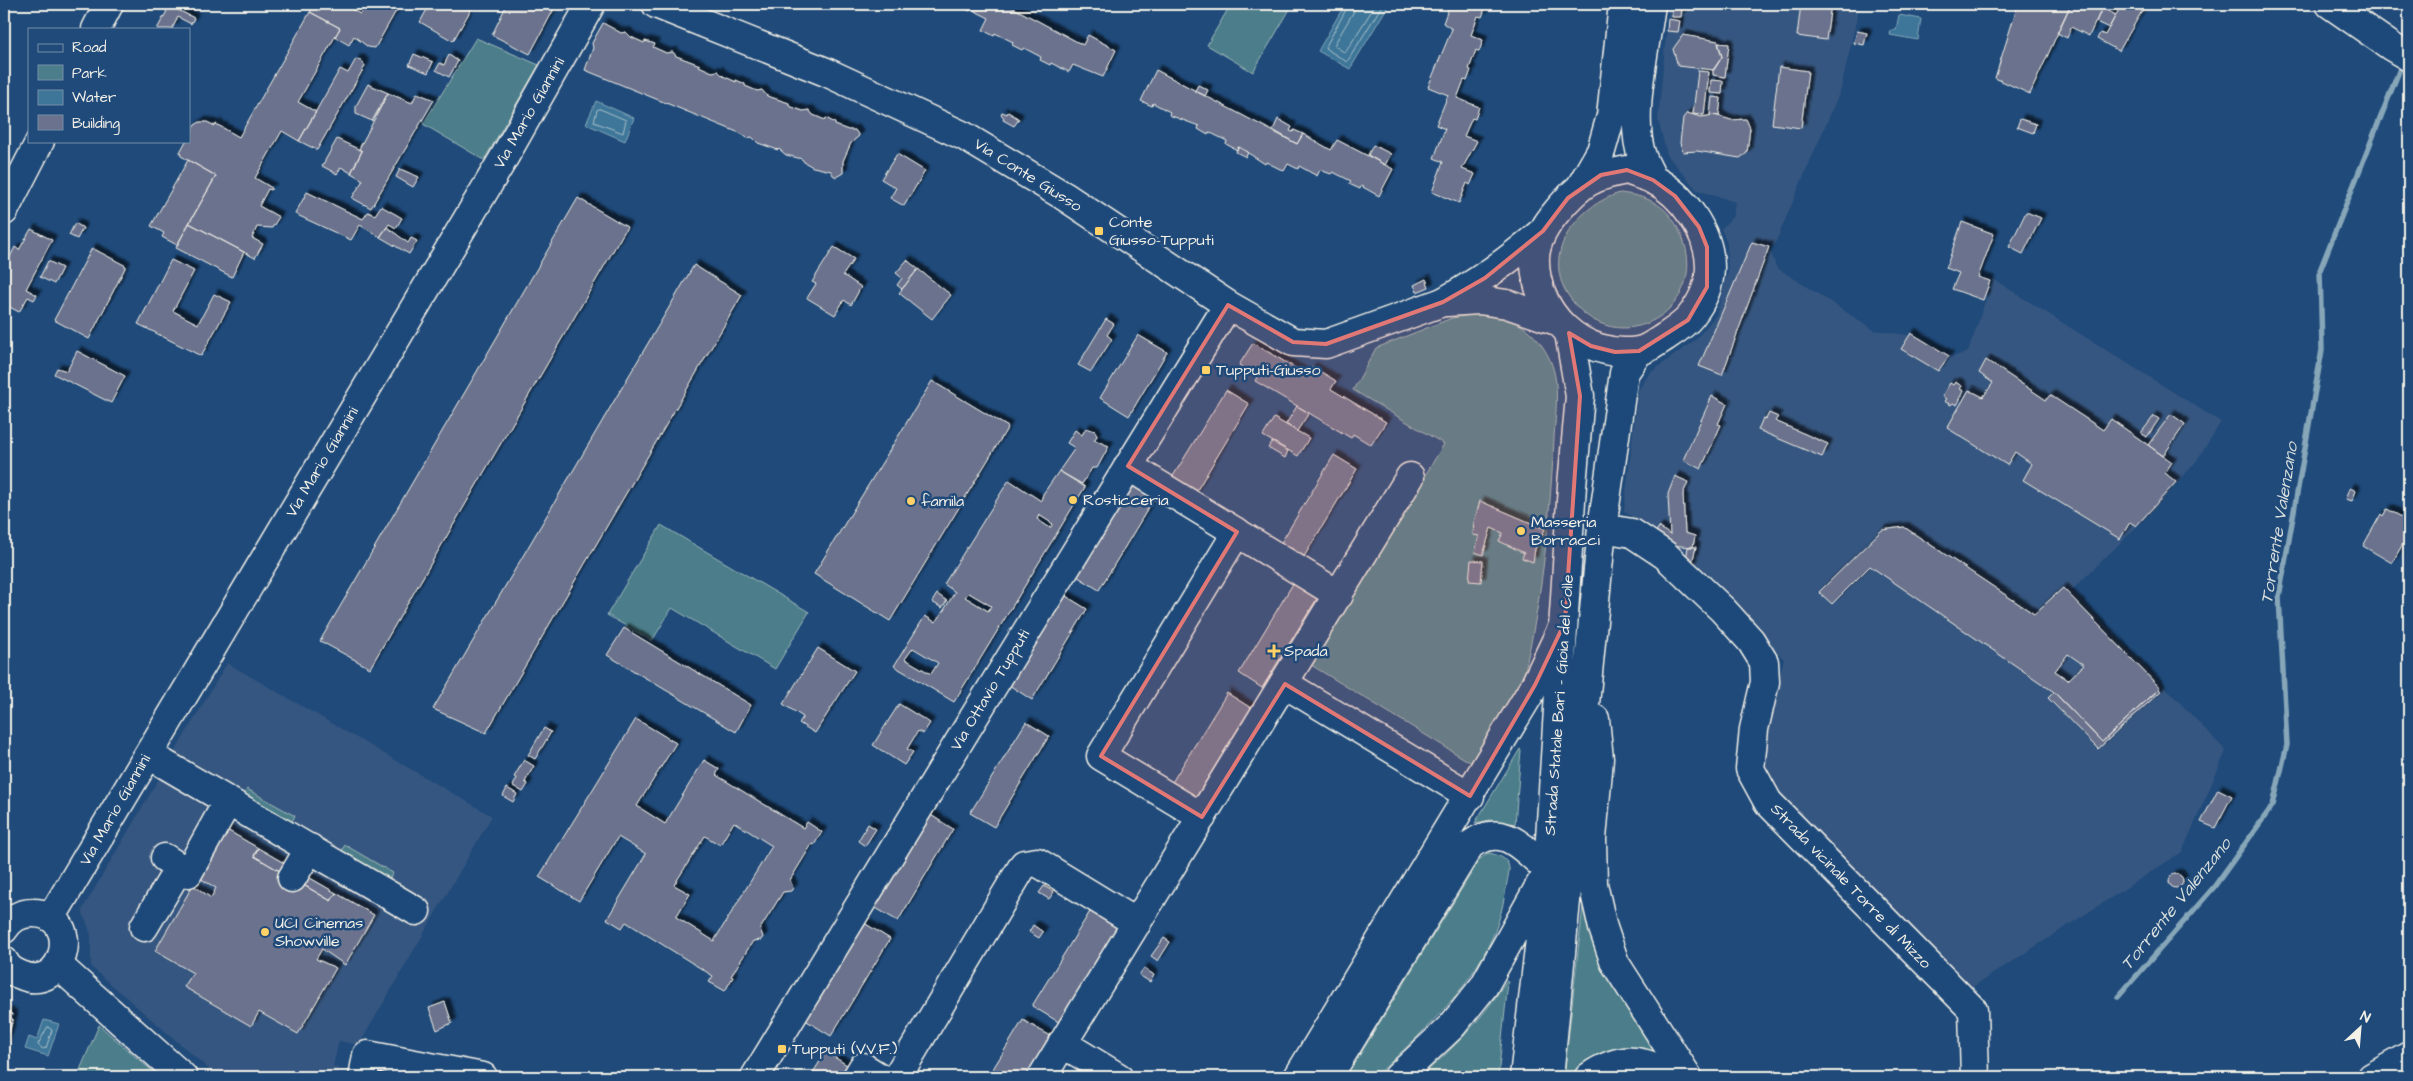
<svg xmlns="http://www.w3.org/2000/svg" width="2413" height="1081" font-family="'Architects Daughter',sans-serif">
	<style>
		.built { fill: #365680 }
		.green { fill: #4b7e8a; stroke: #a0b8b9 }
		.water { fill: #3e7699; stroke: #87a7b9 }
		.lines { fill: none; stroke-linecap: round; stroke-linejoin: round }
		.shore { stroke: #abc0c8; stroke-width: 1 }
		.stream { stroke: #87a7b9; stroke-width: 5.5 }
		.building { fill: #6a728d; stroke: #f4f1e8; fill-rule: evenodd; filter: url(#shadow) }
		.minor-casing { stroke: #f4f1e8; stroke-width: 31 }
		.major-casing { stroke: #f4f1e8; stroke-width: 31 }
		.highway-casing { stroke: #f4f1e8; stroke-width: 31 }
		.minor { stroke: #1f4a7a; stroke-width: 28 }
		.major { stroke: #1f4a7a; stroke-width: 28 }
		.highway { stroke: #1f4a7a; stroke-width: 28 }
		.marked { fill: #e27875; fill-opacity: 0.2; stroke: #e27875; stroke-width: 4; stroke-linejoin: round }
		.poi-dot { fill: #ffd166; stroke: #1f4a7a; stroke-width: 2 }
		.labels { text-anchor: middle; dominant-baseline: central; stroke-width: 5; stroke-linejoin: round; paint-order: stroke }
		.street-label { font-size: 16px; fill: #f4f1e8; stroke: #1f4a7a }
		.poi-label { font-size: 16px; fill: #f4f1e8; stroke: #1f4a7a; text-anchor: start }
		.water-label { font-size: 18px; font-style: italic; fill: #d9dfdc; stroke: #1f4a7a }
	</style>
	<defs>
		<filter id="shadow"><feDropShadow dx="4.5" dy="-4.5" stdDeviation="1" flood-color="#0009"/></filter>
	</defs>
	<rect width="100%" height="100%" fill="#1f4a7a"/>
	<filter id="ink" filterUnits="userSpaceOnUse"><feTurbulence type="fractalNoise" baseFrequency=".02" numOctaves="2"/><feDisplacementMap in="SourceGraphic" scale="10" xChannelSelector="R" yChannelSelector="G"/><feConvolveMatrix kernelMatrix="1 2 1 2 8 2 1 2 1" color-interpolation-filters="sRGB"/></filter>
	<g filter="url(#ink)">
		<path class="built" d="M1669,4H1860L1841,89L1774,246L1761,244L1769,247L1776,267L1874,330L1921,337L1952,357L1968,352L1993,279L2221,422L2195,463L2153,511L2072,590L2226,751L2182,852L1971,988L1765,782L1756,765L1784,659L1687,565L1672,546L1624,511L1638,390L1650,373L1695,340L1716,315L1728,272L1727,243L1721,229L1733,216L1735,202L1697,190L1667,155L1658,120Z
			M227,663L492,816L359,1045L339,1041L333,1066L339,1068L337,1077H218L91,967V935L82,910Z"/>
		<path class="green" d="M1231,4H1293L1253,72L1207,45Z
			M476,38L539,65L484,160L423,124Z
			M1620,193C1646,196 1665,203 1678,228C1720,306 1616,369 1568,295C1540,252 1579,205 1620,193Z
			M1482,313C1513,315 1537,331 1550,360C1561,384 1555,414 1554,439C1550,515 1543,592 1526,666L1522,682L1473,764L1311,665L1444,444L1353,390L1376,348L1452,318Z
			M661,525L809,612L775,669L672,608L652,641L607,615Z
			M1520,749L1521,750L1515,824L1490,820L1475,823Z
			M247,789L295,816L288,828L240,801Z
			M345,845L393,873L386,885L338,857Z
			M1488,853C1499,855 1510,859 1509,871C1505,893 1502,917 1492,938C1467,994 1419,1035 1375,1077H1344L1354,1062L1358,1058L1480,859Z
			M1584,897L1659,1050L1655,1055L1577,1072L1573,1077H1564Z
			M1506,981L1508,982L1498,1077H1420C1453,1049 1483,1019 1506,981Z
			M99,1025L159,1077H77Z"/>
		<path class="water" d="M1345,4H1384L1388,6L1350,69L1318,51Z
			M1899,15L1921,19L1918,40L1890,35L1891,30H1896Z
			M596,101L634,118L625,141L586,124Z
			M44,1020L59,1024L48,1056L25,1049L29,1037L37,1040Z"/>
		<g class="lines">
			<path class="shore" d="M1349,4L1325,48L1347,62L1383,4
				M1356,4L1354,11L1334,45L1345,53L1376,4
				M600,109L626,120L623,133L594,122L597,110Z
				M48,1027L52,1030L46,1048L43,1049L38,1045Z"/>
			<path class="stream" d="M2118,997L2214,887L2273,805L2287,745L2279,597L2322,350L2320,270L2403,61"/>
		</g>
		<path class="building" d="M161,4H166L194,18L191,24L178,17L172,29H157L167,11L159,7Z
			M315,4H350L348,7L360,14L365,4H400L375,48L368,47L354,36L349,45L335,37L340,28L310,12Z
			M430,4H470L473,6L453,41L420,22Z
			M507,4H544L554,9L530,54L492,35Z
			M961,4H1006L1083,45L1088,35L1116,50L1103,77L1073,65L1069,72L1051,63L1050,65L1040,60L1041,57L1024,48L1022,50L1012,45L1013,42L995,33L994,36L983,30L989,18L971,9L970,11L959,6Z
			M1450,4H1479L1486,6L1482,17L1478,16L1471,35L1483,40L1479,52L1476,50L1469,69L1471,70L1467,81L1464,80L1457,98L1479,107L1475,119L1472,118L1464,136L1477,141L1462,169L1475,174L1470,185L1467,183L1459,203L1432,192L1443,162L1434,158L1445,129L1436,125L1448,95L1428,87L1452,29L1443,23Z
			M1801,4H1831L1826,40L1797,36Z
			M2018,4H2071L2030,94L1995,78Z
			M2071,4H2104L2089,36L2071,27L2067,38L2057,33Z
			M2122,4H2146L2119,51L2097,39L2100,33L2105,35Z
			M1672,8L1682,9L1681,17H1672Z
			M2102,8L2116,15L2109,28L2096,22Z
			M310,12L340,28L298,102L316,112L299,141L282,131L255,178L272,188L271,190L268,189L259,206L279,217L272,228L257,227L252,238L263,244L255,258L189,223L216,176L181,156L180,152L186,141H189V135L195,125L200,122H207L215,126L216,124L239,137Z
			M1668,19L1680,21L1678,32L1667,31Z
			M603,23L621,33L626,32L631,37L644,43L645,41L655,44L653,47L666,53L673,52L676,56L700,65L699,66L712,72L718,71L723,76L736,82V80L745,84V86L757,91L762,90L767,96L789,103V106L803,111L809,110L813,115L825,120L826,118L835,123V125L848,130H855L859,136L851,143L843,161V173L836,177L833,175L831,171L813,167L804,162L802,159L786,155L779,149L778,150L758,143L752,137L747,138L742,134L585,70L593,48L592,43Z
			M1857,31L1867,33L1864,45L1854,43Z
			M1683,35L1718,41L1722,57L1714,70L1678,66L1673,49Z
			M1718,43L1729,44L1725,77L1713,75V70L1722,57Z
			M414,54L433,62L428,73L409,65Z
			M449,55L458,61L449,77L436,70L440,63L444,65Z
			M356,59L361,60L365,66L317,150L299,141L340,69L348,73Z
			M1779,67L1808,71L1801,128L1772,124Z
			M1156,70L1297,144L1303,134L1331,150L1337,140L1393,169L1379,196L1361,186L1360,189L1349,184L1351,181L1333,172L1331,174L1320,170L1317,176L1299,166L1298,169L1288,164L1284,171L1266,162L1265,164L1239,147L1237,150L1226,144L1227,141L1209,132L1208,135L1198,129L1199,126L1169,115L1170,112L1153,103L1152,106L1141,101Z
			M1698,71L1709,72L1704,115L1693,114Z
			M1711,80L1723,81L1722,94L1710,93Z
			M368,84L388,93L372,121L356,114V106Z
			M1198,85L1208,90L1205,96L1195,91Z
			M388,93L412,103L417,93L434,100L371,208L352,198L363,180L351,173L362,151L359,149Z
			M1712,97L1721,98L1719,116L1710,115Z
			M1002,112L1007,114L1008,112L1019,119L1014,126L1003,120L1004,118L1001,114Z
			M1687,113L1701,117L1715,115L1731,120L1746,119L1750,128L1747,153L1740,158L1697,151L1683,152L1680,143L1683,118Z
			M1278,119L1292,127L1290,131L1293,132L1294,130L1303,134L1297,144L1273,130Z
			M2020,119L2036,124L2033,133L2017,127Z
			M337,139L362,151L351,173L341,167L337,174L322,166Z
			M1373,145L1391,154L1385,165L1368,155Z
			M1238,147L1248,152L1246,157L1236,152Z
			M897,154L925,171L904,206L890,198L896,188L881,179Z
			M188,160L216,176L177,245L162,237L164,233L151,226Z
			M400,169L419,177L413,187L396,177Z
			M307,192L363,219L368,212L375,215L381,206L402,218L396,228L389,224L380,237L360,225L351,240L295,214Z
			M578,198L627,227L370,668L320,641Z
			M2026,212L2041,218L2023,254L2009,247Z
			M1962,222L1994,234L1978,277L1990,281L1983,300L1952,289L1959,273L1946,268Z
			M75,223L83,228L77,239L69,235Z
			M189,223L244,252L232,277L176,248Z
			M387,227L408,243L411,238L417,241L409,254L380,237Z
			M31,229L52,240L26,289L37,295L34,300L28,297L19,312L4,304V269L15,247L19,250Z
			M1752,242L1769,247L1722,375L1699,366Z
			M834,247L854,259L843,275L861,287L851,305L844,300L835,315L807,298L816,284L812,282Z
			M92,248L126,266L89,339L54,320Z
			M171,260L194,271L173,311L198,324L214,294L231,302L201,356L138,324Z
			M907,260L918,269L902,289L897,285L902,278L896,273Z
			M48,261L62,268L54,284L40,277Z
			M694,265L742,295L486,733L433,709Z
			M918,269L951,295L932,319L899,293Z
			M1426,279L1429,287L1417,292L1414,285Z
			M1106,319L1114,324L1107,335L1112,339L1091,372L1078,365Z
			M1911,333L1949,356L1938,371L1901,349Z
			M1138,335L1167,352L1129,416L1100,398Z
			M1253,343L1307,375L1312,367L1328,376L1336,381L1331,389L1386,422L1371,445L1353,434L1351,438L1255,381L1257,377L1239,365Z
			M77,351L125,376L111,403L54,374L57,368L67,371Z
			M1986,360L2046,400L2050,395L2103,430L2111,419L2172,462L2165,473L2176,482L2136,526L2130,522L2120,539L2023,480L2032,464L2015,452L2007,465L1947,428L1969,390L1983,397L1993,383L1979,373Z
			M932,381L1008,427L890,621L814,574Z
			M1955,382L1962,386L1960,389L1964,391L1957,405L1953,403L1951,405L1944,401L1946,399L1942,396L1950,383L1953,385Z
			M1226,390L1249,404L1194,495L1170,481Z
			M1712,396L1727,404L1718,424L1721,425L1701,469L1683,460Z
			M1297,406L1309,413L1297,431L1286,424Z
			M1769,413L1778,417L1775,421L1828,444L1822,457L1758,430L1763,418L1766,419Z
			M2171,414L2185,424L2163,456L2148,445Z
			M2154,416L2159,419L2147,437L2141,433Z
			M1274,418L1309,438L1298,456L1263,436Z
			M1086,428L1095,431L1097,436L1094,440L1109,446L1097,468H1092L1082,484L1059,471L1075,448L1067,443L1075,430L1082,435Z
			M1272,442L1288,451L1285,458L1268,448Z
			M1334,455L1357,469L1302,560L1279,546Z
			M1059,471L1085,487L954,702L894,666L925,616L935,622L944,610L955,592L944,584L1009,480L1041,501L1043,494ZM1039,515L1053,524L1050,528L1037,519ZM969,593L991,606L988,611L965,597ZM913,648L938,663L931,674L905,659Z
			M1675,476L1688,482L1683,494L1685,533L1695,536L1693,547L1668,545L1654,535L1659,527L1670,535L1668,494Z
			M1131,483L1155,497L1099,590L1075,575Z
			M2350,488L2356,491L2352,501L2346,499Z
			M1480,501L1545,529L1535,549L1533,562L1522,558L1524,553L1499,541L1503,533L1491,528L1483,555L1475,552L1479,536L1473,535L1474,522Z
			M2387,509L2409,521V533L2392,563L2363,546L2381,514L2383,516Z
			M1904,527L2034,614L2063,588L2160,688L2102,742L2054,692L1870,566L1832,604L1819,592L1882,530ZM2068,654L2084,665L2068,680L2055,671Z
			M1688,547H1696L1691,567L1685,566Z
			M1471,560L1483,561L1481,582L1469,581Z
			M1294,582L1318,597L1262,688L1239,673Z
			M937,594L947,601L942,608L932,602Z
			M1064,595L1087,609L1032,700L1009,685Z
			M624,628L751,705L736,732L607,655Z
			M818,648L855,671L815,733L799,723L803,717L783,704Z
			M2159,689L2161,691L2098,749L2048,698L2054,692L2102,742Z
			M1227,693L1251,708L1195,799L1171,784Z
			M899,704L930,723L923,734L918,731L907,749L913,752L904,765L873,745Z
			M636,719L676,743L637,806L665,824L704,760L719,769L716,775L803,828L807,822L822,832L814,845L812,844L790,880L793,888L791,891L783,892L760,929L763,937L761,940L753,941L731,976L733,977L725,991L709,982L713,976L626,922L622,928L607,919L646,854L618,837L579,901L539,877ZM734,822L772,846L714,941L676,917L690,894L674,885L705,836L720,845Z
			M1026,722L1049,736L994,827L970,813Z
			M544,728L551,732L535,759L528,755Z
			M524,760L534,766L525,782L528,784L523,792L513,786L517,778L514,777Z
			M507,788L517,794L513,802L503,796Z
			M2218,789L2232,796L2215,828L2201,822Z
			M929,814L953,829L898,921L874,907Z
			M868,824L876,829L865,846L858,841Z
			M220,826L258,848L254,856L331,901L336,893L374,915L345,965L322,949L316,959L336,968L298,1034L259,1012L251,1026L184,987L193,973L155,951L193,885L211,898L216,888L198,877Z
			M258,848L336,893L331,901L254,856Z
			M2169 881a7 7 0 1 1 14 0a7 7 0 1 1-14 0Z
			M1044,886L1054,892L1049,899L1039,893Z
			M1091,910L1121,928L1062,1024L1032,1006Z
			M861,921L890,939L831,1036L802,1018Z
			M1033,925L1043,932L1039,938L1029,932Z
			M1164,938L1170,942L1158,961L1151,956Z
			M1144,968L1154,975L1150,982L1139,975Z
			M445,1002L452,1023L437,1030L429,1008Z
			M4,1012L12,1014L11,1019H13L4,1050Z
			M1023,1020L1053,1038L1029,1077H988Z
			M826,1052L850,1067L844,1077H810Z"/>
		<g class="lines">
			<g class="minor-casing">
				<path id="minor" d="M656,4L826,72L964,136L1064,196L1228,305L1293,342L1326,344L1443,302
					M2330,4L2392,47L2409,57
					M96,29L109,4
					M4,211L40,141
					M1128,466L1339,595
					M1602,528L1632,533L1665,555L1723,610L1751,641L1764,662L1765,682L1754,729L1750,769L1768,802L1973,1010L1975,1077
					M1285,684L1470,796
					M161,762L416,911
					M1202,817L1101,756L1237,532
					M165,858L188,873L228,801
					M292,878L310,848
					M51,918L502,161L591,4
					M144,927L179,868
					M4,929C10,919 21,913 33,913C84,913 66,995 21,975C13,972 8,969 4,961
					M58,965L183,1077
					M1062,1043L1118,1077
					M363,1077L367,1055L483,1077
					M755,1077L985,699L1228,305
					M857,1077L863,1067L879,1077
					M897,1077L1024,864L1037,862L1137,923
					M1042,1077L1410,477
					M1298,1077L1535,685L1563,626
					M1328,1077L1470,845C1503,821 1523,848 1548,870"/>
			</g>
			<g class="major-casing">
				<path id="major" d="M1651,4C1646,46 1627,121 1643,159C1646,166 1650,173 1653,180
					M1627,170C1635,173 1644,176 1652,179C1683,194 1710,233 1710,267C1710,285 1702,302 1691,316C1684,325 1674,331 1665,337C1657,342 1647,350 1638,351C1582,360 1533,312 1535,257C1536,241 1547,223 1558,210C1581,183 1592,176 1627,170Z
					M1581,186L1601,151L1611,116L1623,4
					M1443,302C1480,281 1511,259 1543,231
					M1447,302L1479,300L1507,304L1557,321
					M1595,719L1599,759L1592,839L1593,884L1603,928L1615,963L1688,1077
					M1398,1077L1452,1026L1484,986L1540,885
					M1524,1077L1548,870L1572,485L1580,396L1569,333
					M1549,1077L1602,528L1624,373L1639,351"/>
			</g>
			<g class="highway-casing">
				<path id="highway" d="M1589,1077C1619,1056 1643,1057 1672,1077
					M2372,1077L2409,1056"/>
			</g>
			<use href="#minor" class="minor"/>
			<use href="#major" class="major"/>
			<use href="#highway" class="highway"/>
		</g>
	</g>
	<path class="marked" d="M1627,170L1653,180L1675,196L1699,227L1707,247V287L1688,320L1639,351L1615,352L1591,346L1569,333L1580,396L1565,622L1535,685L1470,796L1285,684L1202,817L1101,756L1237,532L1128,466L1228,305L1293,342L1326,344L1443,302L1485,278L1543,231L1568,198L1601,175Z"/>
	<g class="poi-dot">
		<rect x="1094" y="226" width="10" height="10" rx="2.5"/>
		<rect x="1201" y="365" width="10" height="10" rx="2.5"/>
		<circle cx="1073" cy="500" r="5"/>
		<circle cx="911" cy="501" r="5"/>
		<circle cx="1521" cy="531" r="5"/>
		<path d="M1271.5 643.5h5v5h5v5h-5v5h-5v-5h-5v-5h5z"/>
		<circle cx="265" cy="932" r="5"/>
		<rect x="777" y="1044" width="10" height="10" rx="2.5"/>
	</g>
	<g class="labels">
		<g class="street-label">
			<text transform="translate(529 113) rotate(-60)">Via Mario Giannini</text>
			<text transform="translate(1028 175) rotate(32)">Via Conte Giusso</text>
			<text transform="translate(322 462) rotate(-59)">Via Mario Giannini</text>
			<text transform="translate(990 690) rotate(-59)">Via Ottavio Tupputi</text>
			<text transform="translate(1559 705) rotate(-86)">Strada Statale Bari - Gioia del Colle</text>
			<text transform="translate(115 810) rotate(-60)">Via Mario Giannini</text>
			<text transform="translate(1851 886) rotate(46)">Strada vicinale Torre di Mizzo</text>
		</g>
		<g class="poi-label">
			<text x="1109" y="222">Conte<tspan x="1109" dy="18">Giusso-Tupputi</tspan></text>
			<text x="1216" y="370">Tupputi-Giusso</text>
			<text x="1083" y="500">Rosticceria</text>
			<text x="921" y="501">famila</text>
			<text x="1531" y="522">Masseria<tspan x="1531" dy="18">Borracci</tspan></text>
			<text x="1284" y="651">Spada</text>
			<text x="275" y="923">UCI Cinemas<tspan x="275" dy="18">Showville</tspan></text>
			<text x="792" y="1049">Tupputi (VV.F.)</text>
		</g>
		<g class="water-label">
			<text transform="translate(2279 523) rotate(-81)">Torrente Valenzano</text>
			<text transform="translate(2176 904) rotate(-51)">Torrente Valenzano</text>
		</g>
	</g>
	<rect width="2413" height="1081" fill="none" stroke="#1f4a7a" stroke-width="20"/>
	<rect x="10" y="10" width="2393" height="1061" fill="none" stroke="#f4f1e8" stroke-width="2" filter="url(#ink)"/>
	<rect x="28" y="28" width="162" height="115" fill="#1f4a7a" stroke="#748da6"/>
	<rect x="38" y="44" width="25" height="8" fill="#1f4a7a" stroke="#748da6"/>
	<text x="72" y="52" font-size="15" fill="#f4f1e8">Road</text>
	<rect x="38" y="65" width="25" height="15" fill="#4b7e8a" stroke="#748da6"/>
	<text x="72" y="78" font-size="15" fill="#f4f1e8">Park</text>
	<rect x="38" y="90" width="25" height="15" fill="#3e7699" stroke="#748da6"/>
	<text x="72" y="102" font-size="15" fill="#f4f1e8">Water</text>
	<rect x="38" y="115" width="25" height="15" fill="#6a728d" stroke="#748da6"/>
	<text x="72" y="128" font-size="15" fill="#f4f1e8">Building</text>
	<g transform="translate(2360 1028) rotate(26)" stroke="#1f4a7a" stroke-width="4" paint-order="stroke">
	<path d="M0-4L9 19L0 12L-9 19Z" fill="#f4f1e8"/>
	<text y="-8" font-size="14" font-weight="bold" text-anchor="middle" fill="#f4f1e8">N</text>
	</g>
</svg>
